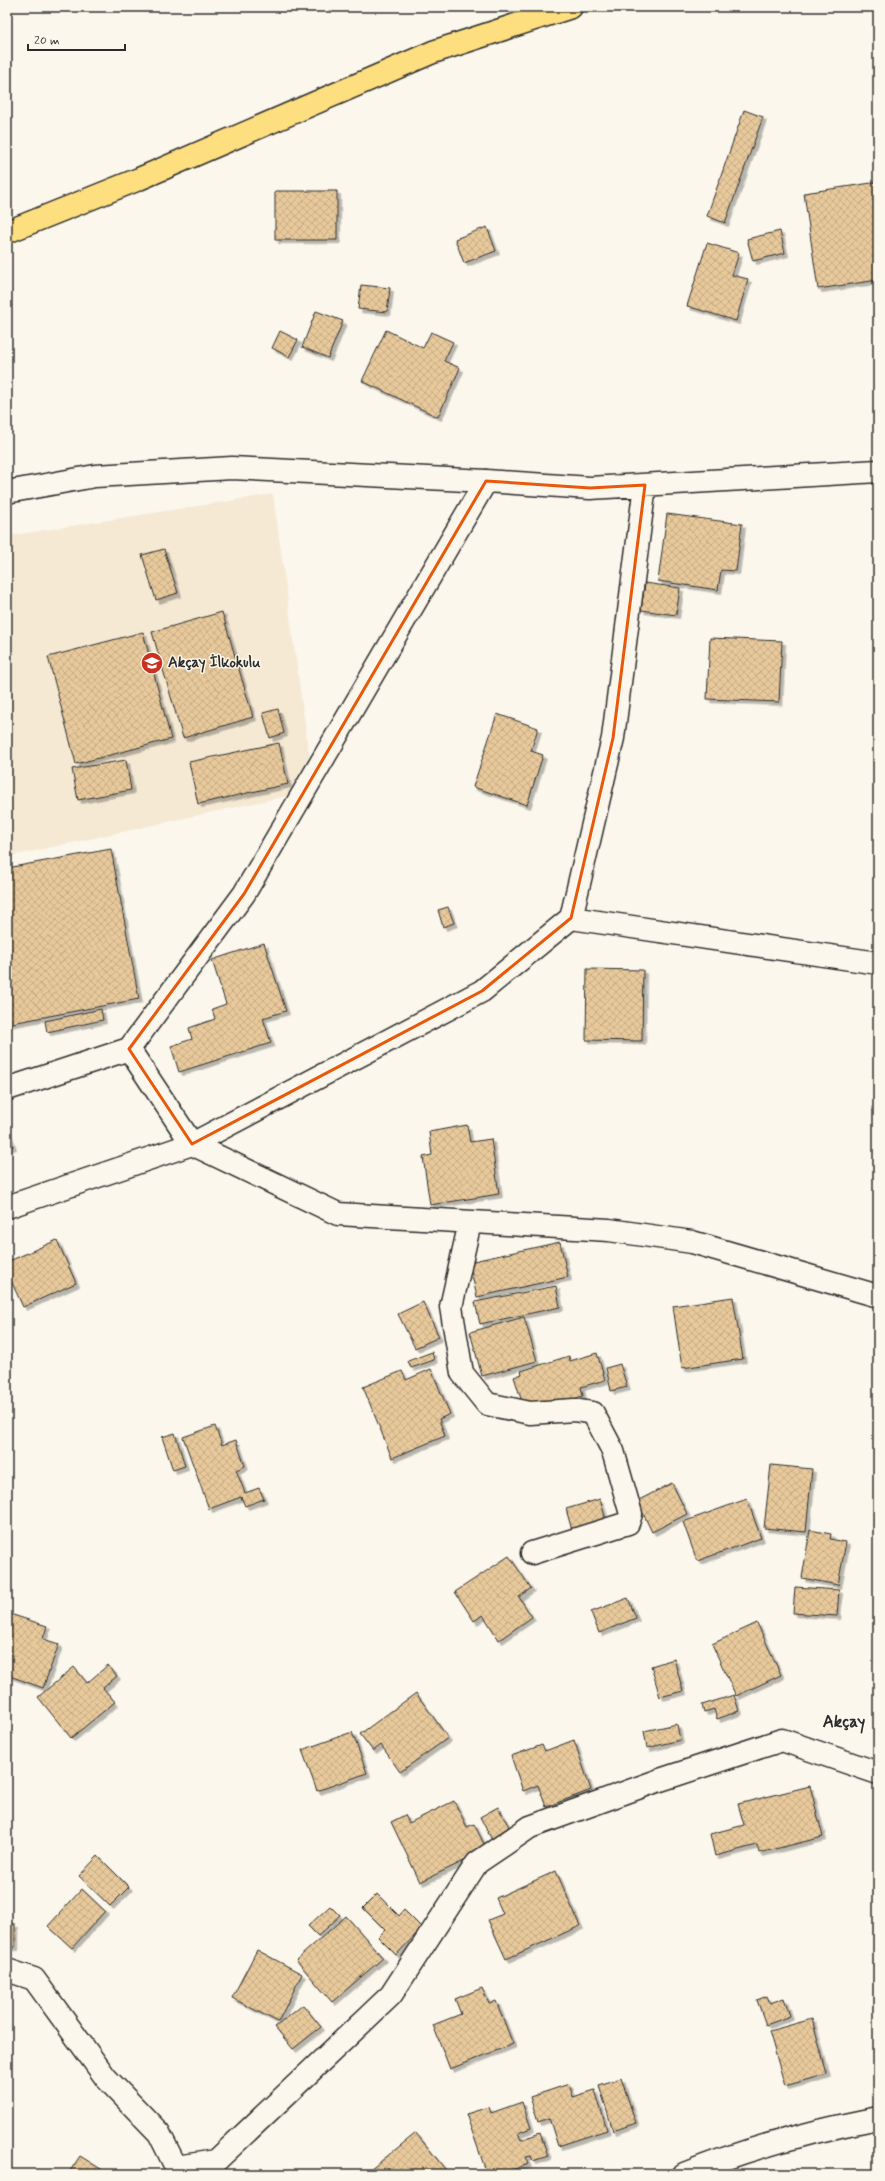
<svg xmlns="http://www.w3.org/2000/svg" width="885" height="2181" font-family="Mynerve,sans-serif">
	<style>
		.built { fill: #f5e9d4 }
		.building { fill: url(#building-cross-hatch); stroke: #2b2b2b; filter: url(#shadow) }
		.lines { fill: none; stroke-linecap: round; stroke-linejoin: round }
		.street-casing { stroke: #2b2b2b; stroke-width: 25 }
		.secondary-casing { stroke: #2b2b2b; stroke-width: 25 }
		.highway-casing { stroke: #2b2b2b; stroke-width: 25 }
		.street { stroke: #fbf7ec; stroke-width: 22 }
		.secondary { stroke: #fbf7ec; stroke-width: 22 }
		.highway { stroke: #fedf80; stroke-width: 22 }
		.marked { fill: none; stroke: #e8590c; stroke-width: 3; stroke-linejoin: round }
		.labels { text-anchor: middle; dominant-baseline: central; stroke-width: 3; stroke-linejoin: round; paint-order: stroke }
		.poi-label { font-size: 15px; font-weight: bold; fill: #2b2b2b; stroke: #fbf7ec; text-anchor: start }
		.quarter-label { font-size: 17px; font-weight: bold; fill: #2b2b2b; stroke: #fbf7ec }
	</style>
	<defs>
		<pattern id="building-cross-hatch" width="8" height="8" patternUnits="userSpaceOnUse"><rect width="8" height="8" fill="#e8c99b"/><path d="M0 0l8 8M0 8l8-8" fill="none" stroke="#c7ad86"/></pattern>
		<filter id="shadow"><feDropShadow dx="3.5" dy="3.5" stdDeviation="0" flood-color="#0004"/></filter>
	</defs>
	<rect width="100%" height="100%" fill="#fbf7ec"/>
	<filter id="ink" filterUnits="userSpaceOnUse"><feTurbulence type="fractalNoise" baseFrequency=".025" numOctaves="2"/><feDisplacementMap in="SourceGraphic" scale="8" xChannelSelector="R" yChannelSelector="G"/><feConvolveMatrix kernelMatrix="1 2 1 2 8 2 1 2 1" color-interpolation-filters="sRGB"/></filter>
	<g filter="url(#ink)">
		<path class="built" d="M273,494L314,790L7,857V536Z"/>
		<path class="building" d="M744,110L763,117L725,223L707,216Z
			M878,182V280L818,289L804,193Z
			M275,191H337V240H275Z
			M487,227L496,251L464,263L455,239Z
			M780,231L785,253L753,261L747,239Z
			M707,243L739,253L732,275L748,279L736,321L687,306Z
			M361,285L390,288L387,312L358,309Z
			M316,311L343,321L328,358L302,347Z
			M386,330L423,348L431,332L453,342L444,361L460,368L438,417L362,381Z
			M280,331L298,340L289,357L272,348Z
			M667,514L742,524L736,571L721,570L718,590L658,581Z
			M164,549L178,593L156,600L142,555Z
			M645,583L680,588L676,615L641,610Z
			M222,612L253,717L183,738L152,632Z
			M143,632L171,739L76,764L48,657Z
			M710,638L782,641L779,702L707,699Z
			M278,709L284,733L270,738L263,713Z
			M497,714L538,728L531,751L543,755L527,805L473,787Z
			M279,743L288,784L198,804L189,762Z
			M126,760L131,790L78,800L72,769Z
			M111,849L139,999L7,1024V868Z
			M448,907L454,923L443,927L438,910Z
			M264,943L286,1011L263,1018L271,1043L179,1072L171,1046L192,1039L189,1028L215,1019L212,1009L226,1004L212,960Z
			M587,969L643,970L642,1041L586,1040Z
			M101,1009L103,1020L47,1032L45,1021Z
			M467,1125L470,1142L491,1139L499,1194L430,1205L423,1157L432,1155L429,1132Z
			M7,1128L13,1146L7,1148Z
			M57,1240L76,1283L23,1307L7,1272V1262Z
			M560,1242L568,1277L477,1297L469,1262Z
			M556,1286L560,1307L480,1324L475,1302Z
			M733,1297L743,1359L682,1368L673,1306Z
			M423,1302L439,1337L415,1348L398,1314Z
			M524,1317L537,1361L482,1376L470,1332Z
			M432,1352L434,1360L411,1368L408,1361Z
			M597,1353L605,1380L581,1387L583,1396L542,1408L540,1400L523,1405L514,1377L522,1374L521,1371L569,1356L570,1361Z
			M620,1364L627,1387L611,1391L606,1368Z
			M431,1369L450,1414L439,1419L445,1436L392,1458L363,1387L402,1371L406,1380Z
			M215,1426L222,1445L236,1440L245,1466L236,1470L245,1493L259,1488L264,1499L245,1506L241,1497L209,1509L183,1437Z
			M175,1433L185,1466L173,1470L162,1437Z
			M771,1465L812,1469L806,1532L764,1528Z
			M672,1483L687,1514L652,1532L637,1501Z
			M600,1499L607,1524L573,1534L566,1509Z
			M747,1499L761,1538L697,1561L683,1522Z
			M810,1530L831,1534L830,1539L846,1542L838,1585L802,1578Z
			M509,1556L531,1588L519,1597L532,1617L499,1640L483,1615L474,1621L455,1592Z
			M795,1587L839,1590L837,1616L793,1613Z
			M628,1598L636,1618L599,1633L591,1612Z
			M7,1613L47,1626L43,1639L59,1644L43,1688L7,1675Z
			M757,1623L781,1675L736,1696L712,1644Z
			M674,1659L683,1691L660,1697L651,1666Z
			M108,1665L117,1676L103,1688L115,1702L71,1738L38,1697L74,1667L87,1683Z
			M416,1693L448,1738L400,1772L381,1745L373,1751L360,1734Z
			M734,1695L739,1711L717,1719L714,1709L704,1712L702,1705Z
			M677,1724L680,1740L647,1748L644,1731Z
			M352,1732L367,1773L317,1791L302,1750Z
			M574,1740L591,1790L546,1807L538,1785L523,1791L511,1756L542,1745L545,1751Z
			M810,1786L823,1837L759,1853L757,1845L715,1856L710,1834L744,1825L738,1804Z
			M454,1801L467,1827L474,1824L487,1850L420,1882L391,1822L405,1815L409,1823Z
			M498,1807L512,1832L493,1842L480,1817Z
			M98,1856L129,1887L110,1906L79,1876Z
			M556,1871L580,1926L506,1959L488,1920L503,1914L496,1898Z
			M82,1889L105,1911L72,1948L48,1926Z
			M377,1894L399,1916L404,1910L422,1928L396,1955L378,1937L385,1930L363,1908Z
			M330,1906L340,1916L318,1936L308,1926Z
			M346,1916L383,1958L332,2002L296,1960Z
			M7,1924H15V1947H7Z
			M257,1950L302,1974L278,2022L232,1998Z
			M482,1988L489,2004L496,2001L513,2044L450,2069L433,2025L461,2014L455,1999Z
			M767,1996L770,2003L784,1998L790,2016L766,2025L757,2000Z
			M303,2005L321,2027L293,2049L275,2027Z
			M812,2019L827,2074L785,2086L769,2031Z
			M621,2078L636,2123L613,2131L599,2085Z
			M569,2084L573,2097L595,2090L607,2130L558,2146L549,2118L538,2122L530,2097Z
			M522,2102L531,2128L518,2133L521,2140L540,2133L548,2156L533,2161L531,2156L526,2157L529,2164L500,2174H487L466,2114L489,2107L491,2113Z
			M416,2133L449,2174H365Z
			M80,2156L109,2174H68Z"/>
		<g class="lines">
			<g class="street-casing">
				<path id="street" d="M645,485L613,738L571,918L482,991L192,1144L338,1214L609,1230L692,1242L878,1296
					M7,492L95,476L232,468L486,481L590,488L878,471
					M571,918L878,963
					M7,1207L192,1144
					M470,1222L451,1307L462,1373L487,1404L530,1413L574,1410L593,1413L613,1451L631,1514L628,1523L532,1553
					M7,1970L34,1979L106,2078L159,2133L176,2167L216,2161L391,1995L477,1863L530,1827L657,1781L782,1740L878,1773
					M684,2174C746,2149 812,2131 878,2118"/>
			</g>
			<g class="secondary-casing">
				<path id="secondary" d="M129,1049L192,1144
					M7,1089L129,1049L244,894L486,481"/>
			</g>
			<g class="highway-casing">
				<path id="highway" d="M7,232L139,179L433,52L571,7"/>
			</g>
			<use href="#street" class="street"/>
			<use href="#secondary" class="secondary"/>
			<use href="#highway" class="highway"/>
		</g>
	</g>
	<path class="marked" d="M486,481L590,488L645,485L613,738L571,918L482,991L192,1144L129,1049L244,894Z"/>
	<defs>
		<g id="school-disc" transform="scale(1.15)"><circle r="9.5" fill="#c8321e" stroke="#fbf7ec"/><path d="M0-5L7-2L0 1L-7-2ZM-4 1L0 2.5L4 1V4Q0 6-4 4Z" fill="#fff"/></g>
	</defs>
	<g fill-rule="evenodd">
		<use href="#school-disc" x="152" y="663"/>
	</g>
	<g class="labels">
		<g class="poi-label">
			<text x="168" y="663">Akçay İlkokulu</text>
		</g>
		<g class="quarter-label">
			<text x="844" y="1722">Akçay</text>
		</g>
	</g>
	<rect width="885" height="2181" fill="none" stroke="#fbf7ec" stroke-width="24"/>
	<rect x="12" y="12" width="861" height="2157" fill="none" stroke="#2b2b2b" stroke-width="1.5" filter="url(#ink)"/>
	<path d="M28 44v6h97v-6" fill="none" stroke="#2b2b2b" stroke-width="2"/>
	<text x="34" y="44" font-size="12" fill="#2b2b2b" stroke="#fbf7ec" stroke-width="3" paint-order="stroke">20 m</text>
</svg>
